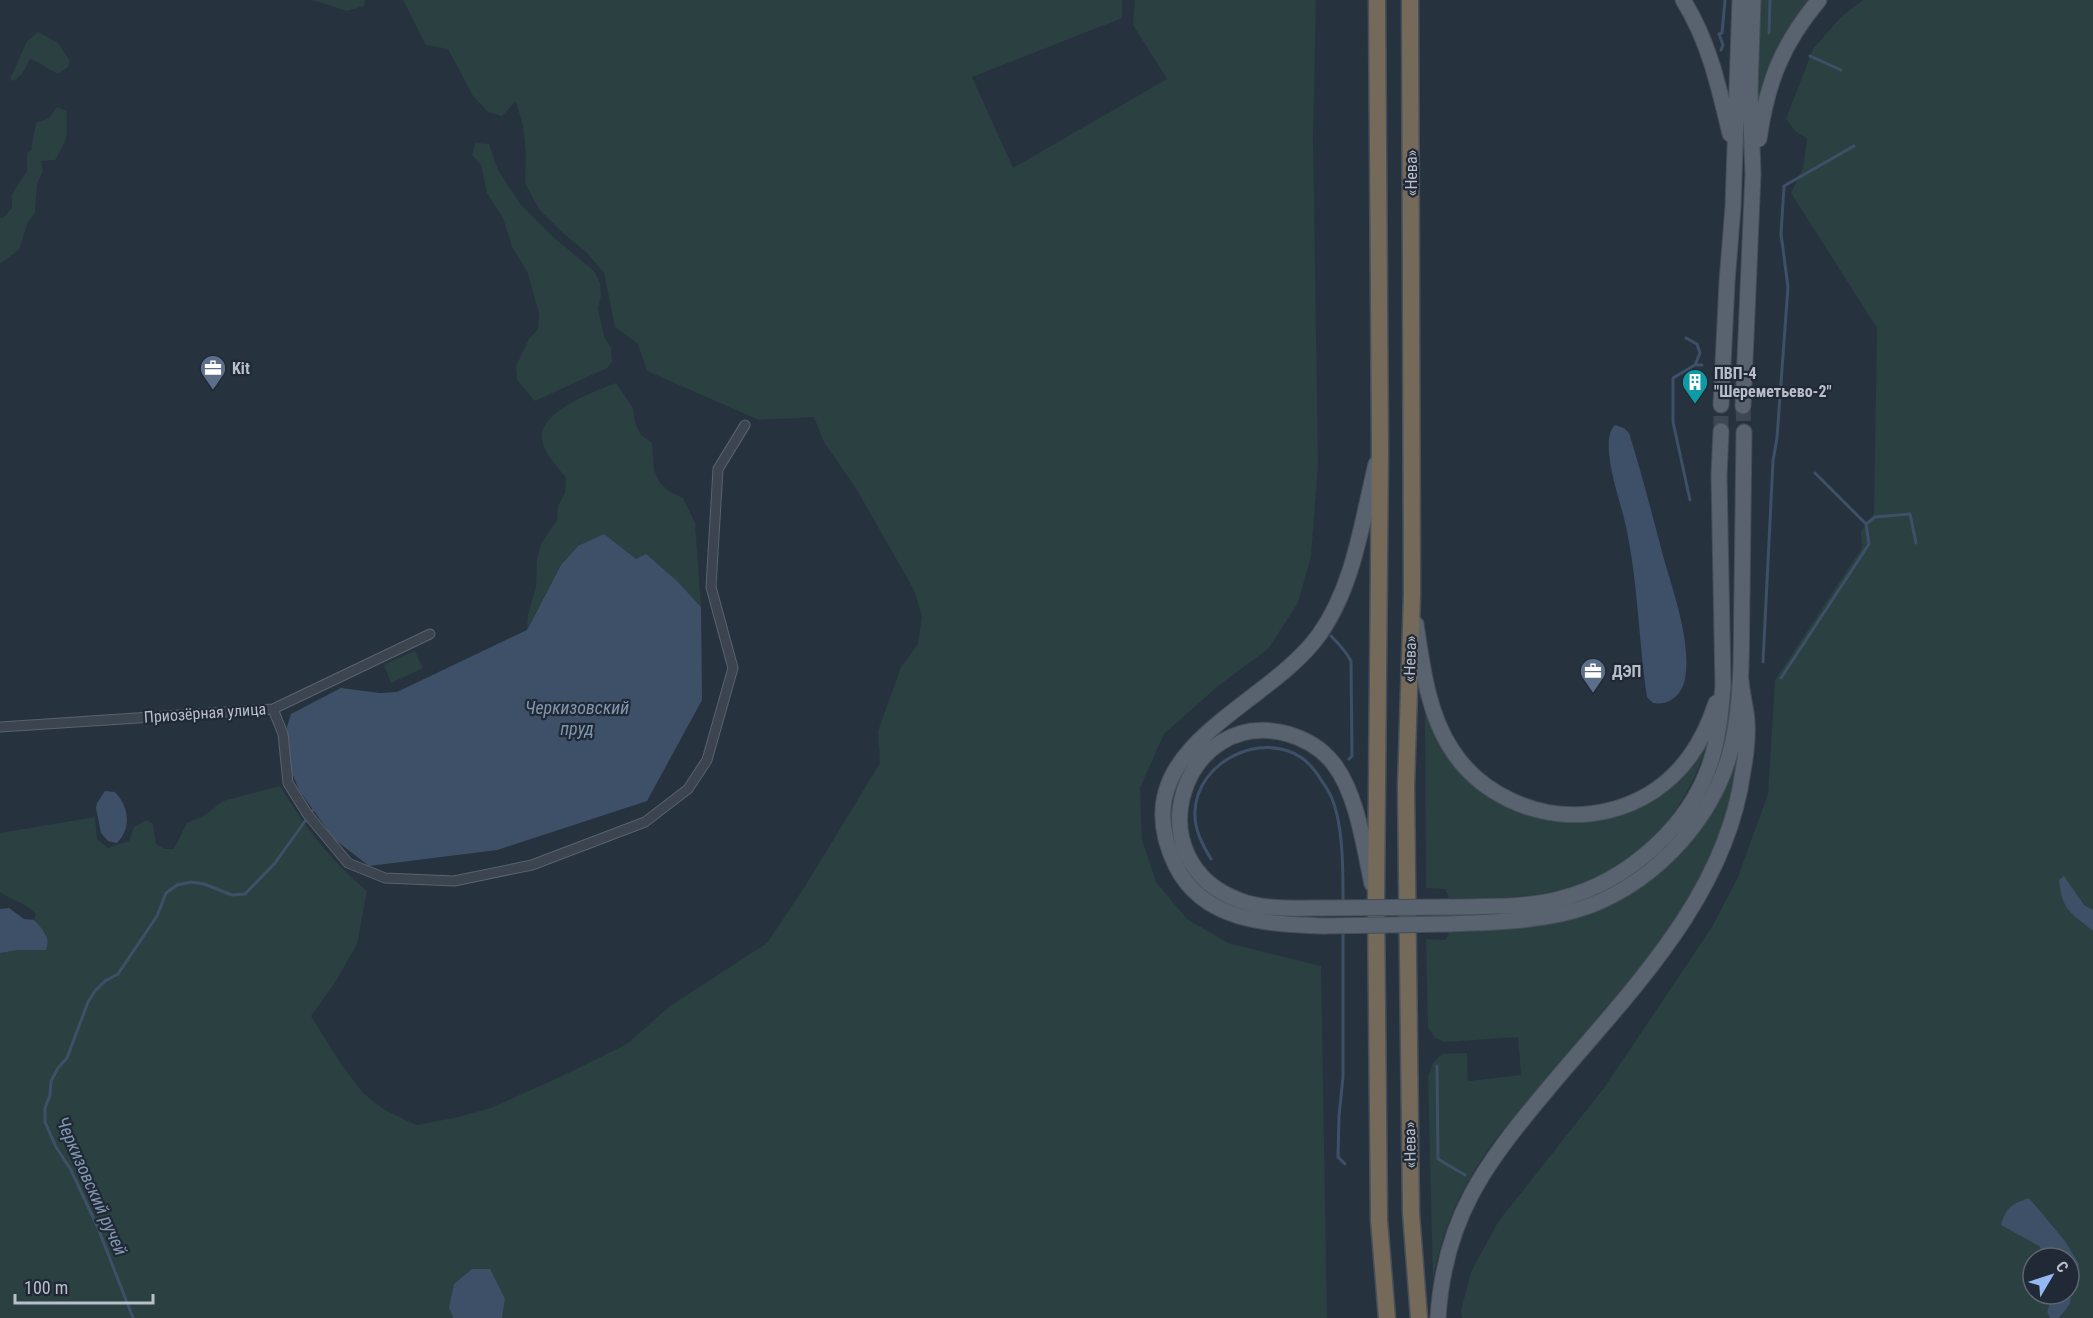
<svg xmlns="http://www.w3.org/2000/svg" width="2093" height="1318" font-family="'Roboto Condensed',sans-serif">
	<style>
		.green { fill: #2a4041 }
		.water { fill: #3e5067 }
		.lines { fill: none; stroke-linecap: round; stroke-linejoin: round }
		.stream { stroke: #3e5067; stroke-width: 3 }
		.primary-tunnel { stroke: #3d4754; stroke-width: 15; stroke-dasharray: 15 8; stroke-linecap: butt }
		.minor-casing { stroke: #59626d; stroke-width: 11 }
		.primary-casing { stroke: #454d58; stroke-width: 17 }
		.motorway-casing { stroke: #464f5a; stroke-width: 19 }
		.minor { stroke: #3b444f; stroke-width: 9 }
		.primary { stroke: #59636f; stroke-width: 15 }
		.motorway { stroke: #756959; stroke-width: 16 }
		.primary-bridge-casing { stroke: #454d58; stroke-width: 17; stroke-linecap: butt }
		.primary-bridge { stroke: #59636f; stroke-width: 15 }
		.labels { text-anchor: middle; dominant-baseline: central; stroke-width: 4.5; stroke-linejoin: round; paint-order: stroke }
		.street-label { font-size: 16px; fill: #b8bfca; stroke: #202935 }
		.poi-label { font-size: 16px; font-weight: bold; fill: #b8bfca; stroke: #202935; text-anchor: start }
		.water-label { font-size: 18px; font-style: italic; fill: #8196af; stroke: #202935 }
	</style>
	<rect width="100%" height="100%" fill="#27323f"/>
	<path class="green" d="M312,0H365L364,6L347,11Z
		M403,0H1122V18L972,77L1013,168L1167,79L1133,25L1135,0H1316L1313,137L1318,465L1311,556L1298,603L1268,649L1218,686L1164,734L1140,788L1142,840L1156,882L1187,919L1228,943L1321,966L1327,1318H502L505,1299L449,1308L453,1318H0V953L19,950H46V934L34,920L36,914C26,903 12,901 0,892V833L95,817L97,839L108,848L129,841L134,827L147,820L153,824L156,844L165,849H174L187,823L204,816L223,801L280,786C307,829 328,858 367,891L357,944L336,981L311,1016L341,1064L363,1093L383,1109L416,1125L454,1118L491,1108L562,1076L627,1044L670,1006L767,943L804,888L880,763L878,731L901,667L918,644L922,616L914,590L857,490L824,442L814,417L759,420L647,371L638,344L615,327L604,273L586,252L564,234L539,209L525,183L526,153L523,126L516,101L502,116L488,112L473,96L448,49L426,45Z
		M1759,0H1809C1783,29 1768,62 1758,99L1756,98Z
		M1863,0H2093V1318H2059L2070,1304L2074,1277L2079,1264L2029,1198L2002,1225L2039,1246L2046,1258H2033V1294H2053L2047,1312L2050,1318H1462L1461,1310L1471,1272L1498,1222L1604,1088L1712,927L1738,877L1768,794L1775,680L1862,548L1861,531L1874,514L1877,328L1791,193L1803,168L1807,138L1796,132L1786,119L1813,49L1841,17Z
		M38,32L58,43L70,61L68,67L59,73C48,72 42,62 30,59L22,74L14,81L10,79L27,41Z
		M57,107L67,111C66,119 67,124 67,132C66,142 60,152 55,160L41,161L43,170L37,184L35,213L27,224L19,250L0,264V218H3L12,208V194L27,171V153L31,150L36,123L49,118Z
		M475,143L489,144L498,170L521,205L551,235L594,271L600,283L601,296L598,309L604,336L611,348L612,362L607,368L535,401L517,380L516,366L529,339L538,329L539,313L527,271L512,247L503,218L487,193L481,165L472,155Z
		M616,383L633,408L635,422L641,435L652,443L654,470L660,483L670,492L683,498L695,523L701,607L678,582L637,559L578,546L561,565L527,629L528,615L536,587L537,559L541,544L557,520L558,506L565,493L566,478C558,467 547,457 543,444C533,412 594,392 616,383Z
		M415,651L423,668L391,683L384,665Z
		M1425,711L1440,744L1519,811L1633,809L1712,727C1693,802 1646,868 1567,888C1529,899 1489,898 1449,898L1445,889L1426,888Z
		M1739,740C1734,802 1714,862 1680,915C1658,949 1629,980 1603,1011C1567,1054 1531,1097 1495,1140C1462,1185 1443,1226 1433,1280L1428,1076L1433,1063L1442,1054L1467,1053L1468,1081L1521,1075L1518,1037L1445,1042L1435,1038L1428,1027L1426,939L1446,940L1450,930L1565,919L1680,852Z"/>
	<path class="water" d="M1615,425L1624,428L1629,433C1641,471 1651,510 1661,548C1671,587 1692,639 1685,679C1682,695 1669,706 1653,703L1647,697C1638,637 1638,573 1623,514C1618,494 1599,440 1615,425Z
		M604,534L636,559L646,554L678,582L701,607L702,700L647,801L497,850L369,866L334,839L299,790L290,768L287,727L291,714L341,688L380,693L397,692L527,630L561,565L578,546Z
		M105,791L115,792C129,807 132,828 117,843L108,841L101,833L96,808L97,803Z
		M2064,876L2084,905L2093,910V931C2072,913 2062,912 2059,880Z
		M9,908L24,919L34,920C43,930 51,937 46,950H19L0,953V909Z
		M2029,1198L2065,1241L2079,1264L2074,1277L2070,1304L2059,1318H2050L2047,1312L2053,1294H2069V1258H2046L2039,1246L2001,1225C2006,1207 2012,1204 2029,1198Z
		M472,1269H490L505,1299L502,1318H453L449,1308L454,1284Z"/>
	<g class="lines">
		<path class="stream" d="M1769,33L1770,0
			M1721,50L1723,45L1719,34L1722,33L1725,0
			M1810,56L1841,70
			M1686,338L1697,344L1700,353L1695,365
			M1690,500L1673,422V378L1695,365H1702
			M1866,524L1875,517L1910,514L1916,543
			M1331,636C1339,644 1346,651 1351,661L1352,756L1349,759
			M1763,662L1773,461L1777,438L1788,287L1781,234L1784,186L1854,146
			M1781,678L1869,544L1866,524L1815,473
			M1211,859C1202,844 1194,829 1195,811C1197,762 1261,730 1302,758C1313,766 1320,778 1327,789C1344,815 1343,872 1343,902
			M1343,930V1077L1339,1116L1338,1157L1345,1164
			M1437,1066L1438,1159L1465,1175
			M133,1318L98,1228L71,1170L56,1147L45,1122V1108L50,1095L51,1081L58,1068L67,1058L88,1002L95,991L105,981L118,974L157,916L166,893L177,885L191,882L204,884L232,895L245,894L275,863L313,810"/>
		<path class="primary-tunnel" d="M1743,406L1744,432
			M1721,431V405"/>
		<g class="minor-casing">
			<path id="minor" d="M273,709L283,734L288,783L308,815L348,863L385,878L454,881L532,865L645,822L688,789L707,760L733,668L711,587L718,469L745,425
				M0,727L273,709L430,634"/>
		</g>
		<g class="primary-casing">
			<path id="primary" d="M1683,0C1709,41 1719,88 1730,134
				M1759,139C1767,83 1782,44 1819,0
				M1721,405L1727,282L1733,207L1740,0
				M1743,406L1753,174L1750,89L1753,0
				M1416,624C1422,665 1428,714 1452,750C1466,772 1487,789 1510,800C1573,830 1649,813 1690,756C1701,741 1710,721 1716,703
				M1449,907C1486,906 1524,908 1559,899C1628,882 1694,824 1713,754C1719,732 1721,709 1723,686L1719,475L1721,431
				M1322,908C1296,908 1266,910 1241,901C1131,862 1183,705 1288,734C1305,739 1322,749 1333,763C1357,793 1364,847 1372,884
				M1450,924C1496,922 1544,922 1589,906C1659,879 1717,815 1733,741C1743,694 1741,644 1742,596C1743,541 1743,487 1744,432
				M1323,926C1268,924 1204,922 1176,866C1118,748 1265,710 1319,635C1354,586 1362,521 1376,464
				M1438,1318C1444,1218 1485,1164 1547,1090C1626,995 1726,899 1743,771C1746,755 1748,738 1747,721C1746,708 1742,694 1741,681"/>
		</g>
		<g class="motorway-casing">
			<path id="motorway" d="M1377,0L1380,449L1376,902L1379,1220L1387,1318
				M1410,0L1412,594L1406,787L1411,1213L1419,1318"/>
		</g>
		<use href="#minor" class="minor"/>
		<use href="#primary" class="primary"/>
		<use href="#motorway" class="motorway"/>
		<g class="primary-bridge-casing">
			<path id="primary-bridge" d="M1322,908L1449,907
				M1323,926L1450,924"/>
		</g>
		<use href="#primary-bridge" class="primary-bridge"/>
	</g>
	<defs>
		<g id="office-pin" transform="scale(1.35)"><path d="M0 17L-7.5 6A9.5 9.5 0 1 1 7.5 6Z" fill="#5c6f8a" stroke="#202935"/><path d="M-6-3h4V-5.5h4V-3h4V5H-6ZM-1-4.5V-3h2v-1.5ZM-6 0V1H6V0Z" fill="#fff"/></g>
		<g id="building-pin" transform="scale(1.35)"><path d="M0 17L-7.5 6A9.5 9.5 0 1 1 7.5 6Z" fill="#0f9aa8" stroke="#202935"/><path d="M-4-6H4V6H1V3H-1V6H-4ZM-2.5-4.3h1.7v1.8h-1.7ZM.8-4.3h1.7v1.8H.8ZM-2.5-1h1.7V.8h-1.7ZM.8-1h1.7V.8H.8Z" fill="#fff"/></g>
	</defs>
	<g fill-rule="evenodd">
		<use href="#office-pin" x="213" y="368"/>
		<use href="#building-pin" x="1695" y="382"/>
		<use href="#office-pin" x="1593" y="671"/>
	</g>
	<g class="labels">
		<g class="street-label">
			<text transform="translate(1411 173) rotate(-90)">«Нева»</text>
			<text transform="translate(1410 659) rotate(-88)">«Нева»</text>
			<text transform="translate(205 713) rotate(-4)">Приозёрная улица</text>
			<text transform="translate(1410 1145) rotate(-91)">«Нева»</text>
		</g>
		<g class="poi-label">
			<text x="232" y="368">Kit</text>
			<text x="1714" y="373">ПВП-4<tspan x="1714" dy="18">"Шереметьево-2"</tspan></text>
			<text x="1612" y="671">ДЭП</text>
		</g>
		<g class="water-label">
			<text x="577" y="707">Черкизовский<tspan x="577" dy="21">пруд</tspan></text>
			<text transform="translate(92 1186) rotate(66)">Черкизовский ручей</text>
		</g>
	</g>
	<g transform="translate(2051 1276) rotate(51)"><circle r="28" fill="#202935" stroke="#5d6571" stroke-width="1.5"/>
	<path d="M0-4.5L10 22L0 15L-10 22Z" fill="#94b9f2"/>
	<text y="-9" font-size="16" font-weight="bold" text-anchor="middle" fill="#b8bfca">С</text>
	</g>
	<path d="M15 1294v9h138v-9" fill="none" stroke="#b8bfca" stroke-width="3"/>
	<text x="24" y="1294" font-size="18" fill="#b8bfca" stroke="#202935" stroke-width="4.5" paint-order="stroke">100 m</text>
</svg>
